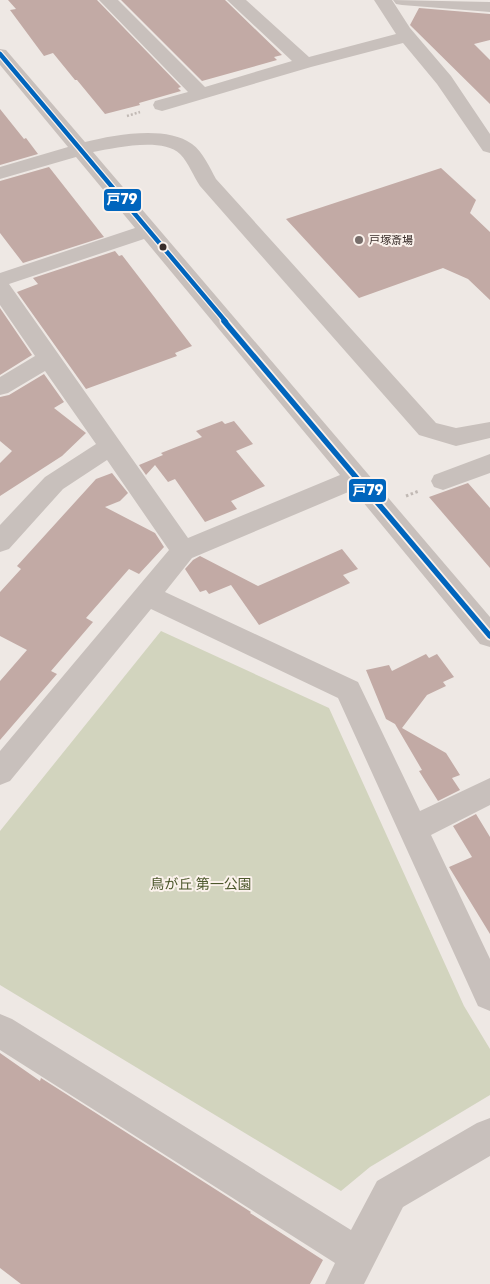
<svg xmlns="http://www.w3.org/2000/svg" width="490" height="1284" font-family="Rubik,'Noto Sans JP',sans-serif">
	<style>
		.green { fill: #d2d4be }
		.building { fill: #c2aaa5 }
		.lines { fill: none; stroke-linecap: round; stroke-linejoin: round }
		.path-far1 { stroke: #c1b9b4; stroke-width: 2.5; stroke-dasharray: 2 2; stroke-linecap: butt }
		.path { stroke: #c1b9b4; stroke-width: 3; stroke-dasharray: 2.5 2.5; stroke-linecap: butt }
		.minor { fill: #c8c0bc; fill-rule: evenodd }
		.bus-1-far1-casing { stroke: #fbf2ec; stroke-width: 7 }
		.bus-1-casing { stroke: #fbf2ec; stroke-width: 9 }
		.bus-1-far1 { stroke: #0065bd; stroke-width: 4.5 }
		.bus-1 { stroke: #0065bd; stroke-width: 5.5 }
		.poi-dot { fill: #786e6b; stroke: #fbf2ec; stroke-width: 2 }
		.bus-dot { fill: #392d2a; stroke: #fbf2ec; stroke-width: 2 }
		.labels { text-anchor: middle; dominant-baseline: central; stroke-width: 4; stroke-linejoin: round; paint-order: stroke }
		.far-poi-label { font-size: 11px; fill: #392d2a; stroke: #fbf2ec; text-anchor: start }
		.park-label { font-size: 14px; fill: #4d582d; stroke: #fbf2ec }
		.line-badge { stroke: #fbf2ec; stroke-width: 2 }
		.badge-label { font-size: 14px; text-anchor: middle; font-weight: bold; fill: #fff }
	</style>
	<rect width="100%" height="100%" fill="#eee8e4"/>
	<path class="green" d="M161,631L329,708L464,1006L490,1049V1095L370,1167L341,1191L0,985V831Z"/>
	<path class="building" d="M8,0H97L181,87L178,88L181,91L139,103L140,105L105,114L77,80H75L53,53L44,56L10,10L16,9Z
		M121,0H225L282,55L274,57L277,60L202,81Z
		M419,8L490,14V40L474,44L490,60V104L412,27L410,25Z
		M0,109L24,139L26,138L38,154L0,165Z
		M49,167L104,237L23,263L0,233V181Z
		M441,168L476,200L470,213L490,232V300L468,279L443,268L359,298L286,219Z
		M115,251L119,256L122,255L192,346L175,353L177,356L86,389L17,292L38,284L33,278Z
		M0,308L32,355L0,375Z
		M44,374L64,402L54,408L86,433L62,456L0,496V463L12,451L0,441V397L9,395Z
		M222,421L225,424L234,421L253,444L236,451L265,486L231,501L237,509L205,522L175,479L168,482L155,465L146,475L139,465L163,455L161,453L202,437L196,431Z
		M112,473L128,493L120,501L105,507L155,533L164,547L139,574L129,569L86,618L93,622L51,671L57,674L0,740V681L27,650L0,636V592L21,569L17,566L96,479Z
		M468,483L490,508V568L429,497Z
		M342,549L358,569L343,575L350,583L259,625L231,585L209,594L206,590L200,592L185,569L193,560L200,556L258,586Z
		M426,654L429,658L437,654L454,677L443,682L446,686L427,695L402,728L446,753L460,775L452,778L460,790L438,801L419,771L422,770L395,724L386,719L366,670L389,665L392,671Z
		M476,814L490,837V934L449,867L472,857L453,826Z
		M0,1053L40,1081L41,1078L251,1212L250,1213L323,1260L310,1284H21L0,1268Z"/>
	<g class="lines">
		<path class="path-far1" d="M127,116L140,112"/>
		<path class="path" d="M406,496L419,491"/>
		<path class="minor" d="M99,0H118L205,87L292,61L227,0H246L309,57L396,34L374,0H392L410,28L451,76L490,134V153L483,151L437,84L403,43L311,67L169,109L162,111L155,109L153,105L155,101L188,92Z
			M393,0L490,2V12L402,5L396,4Z
			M0,49L6,50L85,142C114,135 166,125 192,144C203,152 210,168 216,179L436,423L456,428L490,422V438L456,446L419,435L200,186C193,176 189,163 180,154C162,137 115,148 93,152L490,617V647L480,644L353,490L192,558L165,592L358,682L420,811L490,778V805L431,835L490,959V1011L478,1006L338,698L151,609L10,781L0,785V751L169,550L107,460L63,489L9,549L0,552V525L45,477L96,444L45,371L8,393L0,395V377L35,356L0,305V273L135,228L76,157L0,179V167L68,147L0,65ZM144,239L340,475L188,538L9,284Z
			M490,454V473L443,490L434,487L431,481L434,475Z
			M0,1014L12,1019L351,1230L377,1181L477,1123L490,1118V1156L403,1207L364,1284H325L335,1263L0,1050Z"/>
		<g class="bus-1-far1-casing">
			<path id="bus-1-far1" d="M0,54L226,322"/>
		</g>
		<g class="bus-1-casing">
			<path id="bus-1" d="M224,321L490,636"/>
		</g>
		<use href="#bus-1-far1" class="bus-1-far1"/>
		<use href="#bus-1" class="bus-1"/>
	</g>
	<circle class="poi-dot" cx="359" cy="240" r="5"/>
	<circle class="bus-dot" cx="163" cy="247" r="4.5"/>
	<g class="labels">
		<g class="far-poi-label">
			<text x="369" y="240">戸塚斎場</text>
		</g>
		<g class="park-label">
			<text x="201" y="884">鳥が丘 第一公園</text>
		</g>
	</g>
	<g class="line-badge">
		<rect x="103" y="188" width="39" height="24" rx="5" fill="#0065bd"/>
		<rect x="348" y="478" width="39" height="25" rx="5" fill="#0065bd"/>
	</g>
	<g class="badge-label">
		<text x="122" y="204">戸79</text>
		<text x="368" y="495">戸79</text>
	</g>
</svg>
